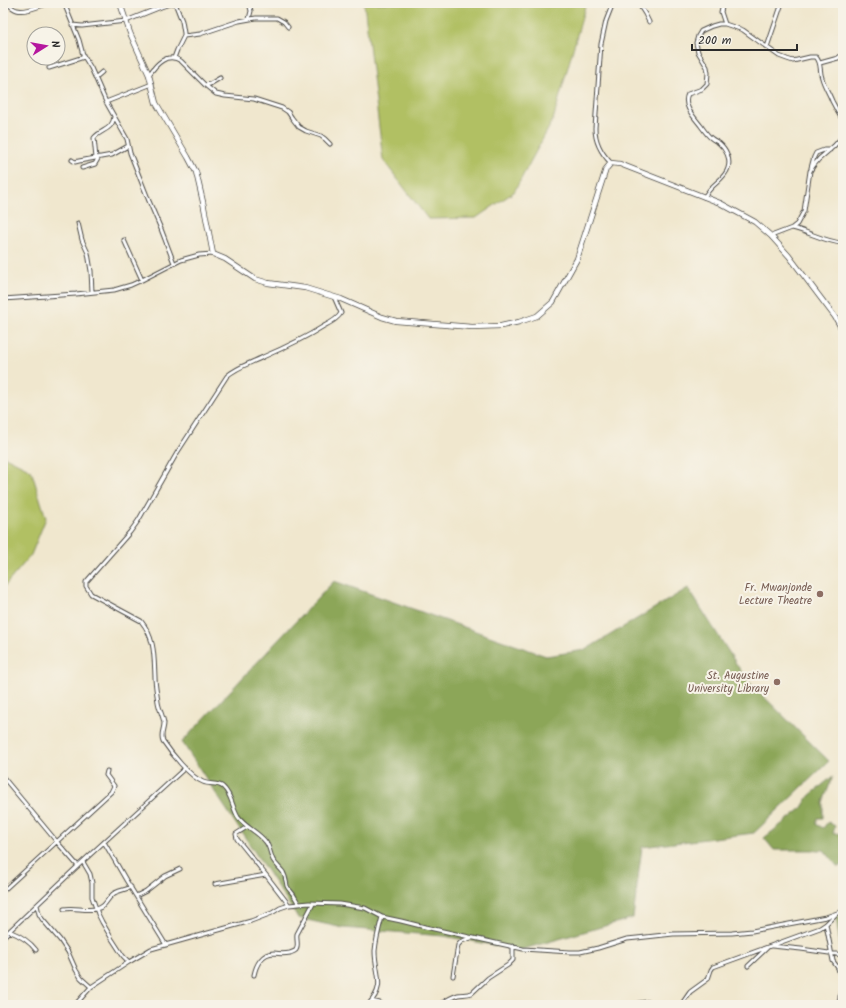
<svg xmlns="http://www.w3.org/2000/svg" width="846" height="1008" font-family="Kalam,sans-serif">
	<style>
		.green { fill: #b1c063; stroke: #6e7647 }
		.forest { fill: #8ca659; stroke: #5c6842 }
		.lines { fill: none; stroke-linecap: round; stroke-linejoin: round }
		.minor-casing { stroke: #494743; stroke-width: 5 }
		.secondary-casing { stroke: #494743; stroke-width: 6 }
		.minor { stroke: #fff; stroke-width: 3 }
		.secondary { stroke: #fff; stroke-width: 4.5 }
		.education-dot { fill: #8d6e63; stroke: #f7f3e8; stroke-width: 1.5 }
		.labels { text-anchor: middle; dominant-baseline: central; stroke-width: 4; stroke-linejoin: round; paint-order: stroke }
		.education-label { font-size: 11px; fill: #785e54; stroke: #f7f3e8; text-anchor: end }
	</style>
	<rect width="100%" height="100%" fill="#f7f3e8"/>
	<filter id="ink" filterUnits="userSpaceOnUse"><feTurbulence type="fractalNoise" baseFrequency=".025" numOctaves="2"/><feDisplacementMap in="SourceGraphic" scale="8" xChannelSelector="R" yChannelSelector="G"/><feConvolveMatrix kernelMatrix="1 2 1 2 8 2 1 2 1" color-interpolation-filters="sRGB"/></filter>
	<filter id="wash" filterUnits="userSpaceOnUse"><feTurbulence type="fractalNoise" baseFrequency=".012" numOctaves="4" result="noise"/><feDisplacementMap in="SourceGraphic" scale="16" xChannelSelector="R" yChannelSelector="G"/><feGaussianBlur stdDeviation="0.9" result="paint"/><feColorMatrix in="noise" values="0 0 0 0 0 0 0 0 0 0 0 0 0 0 0 0 0 1.4 0 .05"/><feComposite in="paint" operator="in"/></filter>
	<g filter="url(#wash)">
		<rect width="100%" height="100%" fill="#f0e7ce"/>
		<path class="green" d="M364,3H586L553,120L514,192L476,218L428,219L383,160Z
			M3,456L31,470L46,518L31,555L3,588Z"/>
		<path class="forest" d="M334,581L546,656L585,650L688,588L746,679L829,761L754,833L642,847L633,918L520,950L444,936L343,928L298,918L182,742Z
			M833,776L823,802V818H818L816,824L823,828L828,822L835,826L833,834L843,833V865L838,867L824,850H774L764,838L801,809L809,796Z
			M843,913V965L836,917Z"/>
	</g>
	<g filter="url(#ink)">
		<g class="lines">
			<g class="minor-casing">
				<path id="minor" d="M7,3C10,6 13,9 17,10C27,13 42,4 52,3
					M64,3L79,40L83,55L91,68L106,102L127,139L130,153L149,201L161,229L174,263
					M638,3L645,14L649,22
					M723,3L721,12L725,24
					M249,19L251,11L249,3
					M72,25L82,26L126,21L161,7L173,3
					M184,36L200,34L239,21L256,18H277L284,22L288,27
					M767,47L782,3
					M174,58L177,50L184,36V33L182,21L175,3
					M820,63L838,58L843,54
					M49,68L84,57
					M149,75C156,64 167,52 181,61L205,85L216,94L225,96L254,99L282,108L288,112L292,118L299,127L306,131L321,136L325,139L330,144
					M95,78L102,72
					M205,85L210,84L220,78
					M106,102L152,84
					M96,158L94,138C101,129 112,131 114,117
					M72,160L75,162L79,161L112,155L128,146
					M611,163C601,153 595,142 595,128L601,44L606,21L613,3
					M82,168L95,164L99,157
					M811,168L814,157L816,153L824,150H830
					M704,197C707,193 709,190 712,187C718,181 726,176 728,168C731,159 726,149 719,143C716,141 713,140 711,138C707,135 704,130 701,126C694,117 682,105 688,94L702,89L707,84L708,73L707,67L698,52L696,43L698,36L701,31L712,26L719,24H725L743,30L779,56L787,59L793,61L810,57H816C822,63 819,70 822,78C824,86 829,93 832,101C836,108 838,114 843,120
					M78,223L82,240L88,253L91,271L92,292
					M792,228C810,232 825,242 843,243
					M771,236L792,228L797,224L804,211L810,171L814,165L819,159L834,146L843,136
					M124,240L142,280
					M3,299L76,294L114,290L131,285L142,280L181,260L199,255L213,254
					M3,777L57,842L78,866
					M247,827L236,834L237,839L266,875L289,905
					M104,842L126,880L166,945
					M83,862L90,874L92,883V897L98,914L102,922L112,939L123,956L129,962
					M215,884L266,875
					M3,891L111,792L114,786L106,775L107,771
					M136,896L146,891L165,876L180,869
					M299,904C297,901 295,897 293,894C291,891 288,889 287,886C286,881 286,877 283,872C280,868 276,865 273,860C270,854 270,846 265,841C257,831 245,827 238,817C232,807 232,795 223,787C218,782 210,785 203,782C190,777 171,753 163,741C160,734 164,730 164,723C163,716 159,709 158,702C157,694 155,685 155,677C154,656 155,638 141,621L91,594L86,586V582L130,532L138,521L177,453L227,376C237,367 251,363 263,357C284,348 305,338 324,326C330,323 338,319 341,313L334,297
					M37,905L39,914L42,919L60,940L68,952L76,970L81,978L91,987
					M64,909C74,907 85,911 96,909C106,907 106,900 113,894C117,891 125,890 131,887
					M826,924L833,961L838,968L841,979L840,999L836,1005
					M9,931C19,935 30,942 36,950
					M3,937L80,864L185,768
					M772,946L801,949L843,955
					M748,966L767,948
					M254,975C256,965 262,953 274,953C280,954 285,954 290,953C292,952 294,952 296,950C299,946 296,939 297,934L313,904
					M453,976L458,945L462,941L471,938
					M3,1001L8,1005
					M371,1001L380,1003L383,1005
					M75,1005L91,987L129,962L151,949L251,921L272,913L280,908L289,905L309,903L340,904L365,908L382,917L401,921L425,927L523,949L570,952H580L598,948L627,939L637,938L673,934L732,933L752,931L826,917L843,911
					M368,1005C387,985 375,974 375,951C376,940 379,928 382,917
					M439,1005C445,1001 451,997 458,995C462,994 467,995 472,993L488,978L508,965L513,960V946
					M626,1005L647,1002L666,1005
					M681,1005L690,992L708,979L711,970L713,967L820,928L826,924L836,914"/>
			</g>
			<g class="secondary-casing">
				<path id="secondary" d="M120,3L130,33L149,75L156,103L188,157L196,172L203,202L213,254L225,259L255,279L268,283L305,288L318,292L341,299L382,317L396,321L472,327L501,326L519,322L537,316L553,302L577,259L606,169L611,163L620,164L720,203L755,222L771,236L789,256L835,317L843,331"/>
			</g>
			<use href="#minor" class="minor"/>
			<use href="#secondary" class="secondary"/>
		</g>
	</g>
	<g class="education-dot">
		<circle cx="820" cy="594" r="4"/>
		<circle cx="777" cy="682" r="4"/>
	</g>
	<g class="labels">
		<g class="education-label">
			<text x="812" y="588">Fr. Mwanjonde<tspan x="812" dy="13">Lecture Theatre</tspan></text>
			<text x="769" y="676">St. Augustine<tspan x="769" dy="13">University Library</tspan></text>
		</g>
	</g>
	<rect width="846" height="1008" fill="none" stroke="#f7f3e8" stroke-width="16"/>
	<g transform="translate(46 46) rotate(79)"><circle r="19" fill="#f7f3e8" stroke="#a5a39c"/>
	<path d="M0-3L7 15L0 10L-7 15Z" fill="#b5179e"/>
	<text y="-6" font-size="11" font-weight="bold" text-anchor="middle" fill="#2b2b2b">N</text>
	</g>
	<path d="M692 44v6h105v-6" fill="none" stroke="#2b2b2b" stroke-width="2"/>
	<text x="698" y="44" font-size="12" fill="#2b2b2b" stroke="#f7f3e8" stroke-width="3" paint-order="stroke">200 m</text>
</svg>
